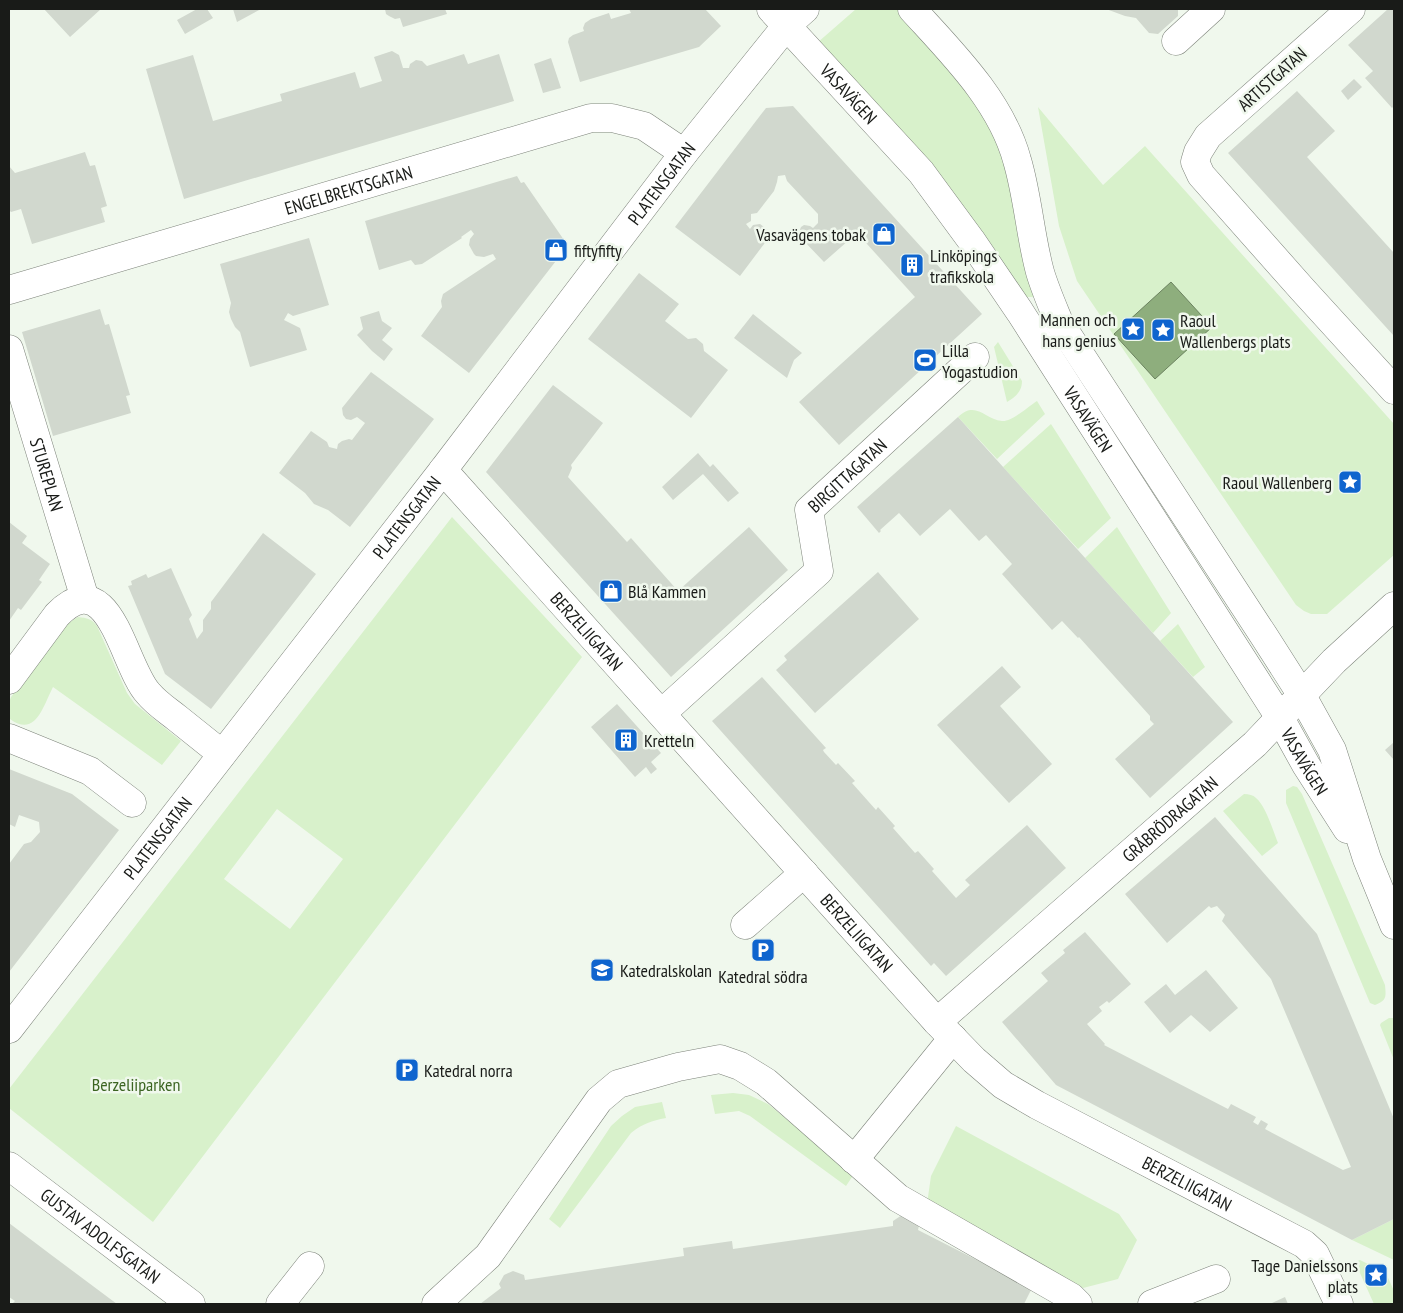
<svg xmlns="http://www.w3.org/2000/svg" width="1403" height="1313" font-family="'PT Sans Narrow',sans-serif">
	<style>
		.green { fill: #d8f1cb; fill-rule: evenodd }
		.water { fill: #8eae7d; stroke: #6b825f }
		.building { fill: #d1d8ce }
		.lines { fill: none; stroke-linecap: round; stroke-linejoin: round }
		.minor-casing { stroke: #7d837a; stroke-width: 29 }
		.major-casing { stroke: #7d837a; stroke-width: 29 }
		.minor { stroke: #fff; stroke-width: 28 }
		.major { stroke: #fff; stroke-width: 28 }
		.labels { text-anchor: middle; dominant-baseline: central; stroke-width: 5; stroke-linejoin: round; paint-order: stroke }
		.street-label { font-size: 18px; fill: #191b18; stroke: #f0f8ed }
		.poi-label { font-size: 18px; fill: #191b18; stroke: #f0f8ed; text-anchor: start }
		.park-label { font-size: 18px; fill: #3c6522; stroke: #f0f8ed }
	</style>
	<rect width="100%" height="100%" fill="#f0f8ed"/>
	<path class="green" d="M856,9H898L975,97L1007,156L1035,295L1033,297H1026L817,43Z
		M1038,107L1103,185L1145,146L1394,424V555L1327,614H1311L1304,611L1296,605L1077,281L1059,226Z
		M998,342L1022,381C1022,392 1015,397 1007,402L994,347Z
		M1037,401L1045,414L997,459L958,417C976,400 984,419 1002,421C1012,422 1029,406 1037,401Z
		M1051,424L1111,518L1078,549L1003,467Z
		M452,517L582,657L153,1222L9,1108V1089ZM277,809L343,859L290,929L224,879Z
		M1117,527L1171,613L1153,633L1085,558Z
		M78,617C87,618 92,619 97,626L127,693L135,704L181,741L162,765L53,687C43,706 36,738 10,719L9,702L11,697L67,624Z
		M1178,624L1205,667L1193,677L1160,641Z
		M1293,786L1297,787L1302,794L1385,985C1386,997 1387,1000 1375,1005L1370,1003L1286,803V790Z
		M1244,794C1249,794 1253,795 1256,798C1266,806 1273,831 1278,843L1262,856L1223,811Z
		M1389,1018H1394V1060L1380,1025L1381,1023Z
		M733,1093L749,1095L768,1104L854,1174L846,1186L750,1116L739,1111L715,1114L711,1095Z
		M662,1102L666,1118C651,1121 644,1123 631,1133L560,1228L549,1219L611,1126L622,1116L635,1107Z
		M956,1126L1119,1214L1137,1240L1118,1279L1083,1288L927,1204L931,1176Z
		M1394,1219V1260L1352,1240Z
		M1360,1260L1386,1273L1394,1291V1304H1374L1355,1262Z"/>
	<path class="water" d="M1171,282L1212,327L1155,379L1114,334Z"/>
	<path class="building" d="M44,9H101L70,37Z
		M197,9H207L213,18L185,34L177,20Z
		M233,9H261L237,22Z
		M385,9H445L447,14L403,27L400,18L395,19L389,16L386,14Z
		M629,9H705L721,26L699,47L580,82L568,42L569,38L573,35L584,31L583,28L585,23L591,19L609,13L611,19L631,13Z
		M1106,9H1178V16L1158,34L1149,33L1136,18L1125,16Z
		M1388,9H1394V106L1392,108L1365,78L1373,71L1348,45Z
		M392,51L399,55L403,68H409L410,64L416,60L422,61L427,66L464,54L468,64L499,54L514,101L184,199L146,69L193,55L213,121L282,101L280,94L355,72L360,88L382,81L374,57Z
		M551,58L561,88L543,93L534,64Z
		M1354,79L1362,87L1348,100L1341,91Z
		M1297,91L1335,131L1307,157L1394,253V336L1228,153Z
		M793,106L982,314L839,445L799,402L915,297L857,233L824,262L801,238L799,232L801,227L804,225L810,226L813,228L818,223V214L787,181L785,175L778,176L777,182L774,191L757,213L751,214V221L746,224L750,229L753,225L760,224L769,231L770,236L740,276L675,227L766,108Z
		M85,152L90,166L95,165L107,206L101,208L105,222L32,244L21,209L11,212L9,210V166L15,173Z
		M517,176L521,183L524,182L564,240L561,241L566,248L469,373L421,336L442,307L441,301L443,294L496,259L493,254L484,257L476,256L474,254L469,245L470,239L474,234L471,230L461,237L462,238L422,264L415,265L411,260L379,270L365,221Z
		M309,238L329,305L293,316L288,313L284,320L300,328L307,350L250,367L240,332L235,327L231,319L229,312L231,303L220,264Z
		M639,273L679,304L665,321L688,339L696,338L703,344L704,351L728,370L691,418L588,339Z
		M100,309L105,325L109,324L130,395L126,396L131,413L53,436L22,332Z
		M379,311L382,321L392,328L382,340L393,349L384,361L372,351L357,335L363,329L360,317Z
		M753,314L802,353L794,360L787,378L734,338Z
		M371,372L434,419L350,527L328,510L314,504L305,493L279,473L311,431L327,442L329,447L337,449L338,444L342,441L349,439L352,440L365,423L357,417L351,420L346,419L343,415L342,408Z
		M553,385L603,423L571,465L572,468L568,477L627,542L631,538L678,591L749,527L788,570L671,677L486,472Z
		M958,417L1233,722L1150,798L1115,759L1154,724L1150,720V716L1079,637L1078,638L1062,621L1052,630L1002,574L1012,564L986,535L979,541L950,509L920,536L899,513L880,530L881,531L879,533L857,507Z
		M698,453L710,467L713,464L739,493L728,502L703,474L673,500L662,487Z
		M9,522L27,536L22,543L50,564L39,580L42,582L21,610L18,608L9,621Z
		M263,533L316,574L211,709L165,674L128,586L132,585L131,581L146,574L148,578L171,568L192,615L189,619L197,639L203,631V620L211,609V602Z
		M878,572L919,619L815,713L776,670L787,660L784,656Z
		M1002,666L1021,687L1000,706L1052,764L1009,803L937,725Z
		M762,677L826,748L823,750L824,752L836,765L838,763L855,781L852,783L876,810L878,807L895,826L893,828L915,853L918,851L934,869L932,871L956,898L970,885L965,880L1027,825L1066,868L946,976L934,963L931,966L712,721Z
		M617,704L661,753L651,762L657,769L651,774L646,767L635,777L591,727Z
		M1394,742V760L1385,750Z
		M9,769L72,794L119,830L9,972V864L24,844L31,842L40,832L39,822L19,815L15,827L9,824Z
		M1215,817L1317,934L1394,1119V1219L1352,1240L1056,1085L1002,1022L1048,981L1041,973L1065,953L1063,950L1085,932L1131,984L1109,1003L1107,1001L1099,1007L1102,1011L1087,1024L1105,1044L1104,1045L1228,1109L1231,1104L1256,1117L1253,1122L1258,1125L1261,1120L1268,1124L1265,1129L1343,1170L1351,1167L1271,979L1222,921L1225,915L1217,906L1211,908L1209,906L1167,943L1125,894Z
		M1206,970L1238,1008L1210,1032L1191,1015L1170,1033L1144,1002L1166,984L1175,995Z
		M902,1215L919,1225L918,1230L1032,1288L1024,1304H480L501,1288L499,1284L504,1275L513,1271L524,1275L525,1280L684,1256L683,1248L732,1241L733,1249L893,1226V1221Z
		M9,1223L50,1254L117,1304H15L13,1303L15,1301L9,1297Z
		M1285,1297L1288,1304H1273L1272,1303Z"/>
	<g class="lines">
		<g class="minor-casing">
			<g id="minor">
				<path d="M1351,9L1208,136L1198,152L1195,162L1201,175L1302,289L1394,390"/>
				<path d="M1176,41L1211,9"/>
				<path id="s1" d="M9,290L591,118H612L644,126L684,153"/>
				<path id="s2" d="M9,349L85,599"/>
				<path id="s3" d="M443,470L937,1022L974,1060L1003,1085L1037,1105L1304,1244L1315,1254L1339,1304"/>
				<path d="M9,680L57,615C110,561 123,666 148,693C156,703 167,710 177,718C192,730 207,742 222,754"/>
				<path id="s4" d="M662,713L819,571L809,510L975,357"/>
				<path d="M9,738L90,771L132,803"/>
				<path d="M745,925L804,873"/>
				<path id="s5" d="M937,1022L1255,744L1334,661L1394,606"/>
				<path id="s6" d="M9,1029L443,470L684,153L787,25L805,9"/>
				<path d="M854,1160L953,1038"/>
				<path id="s7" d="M9,1166L191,1304"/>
				<path d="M280,1304L310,1266"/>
				<path d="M436,1304L488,1256L599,1100L618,1084L678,1067L720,1059L740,1066L766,1082L898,1198L1071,1297L1078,1304"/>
				<path d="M1152,1304L1216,1279"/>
			</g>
		</g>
		<g class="major-casing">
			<g id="major">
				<path id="s8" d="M771,9L921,172L971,240L1020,312L1280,718L1306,765L1347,829"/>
				<path d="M912,9C952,53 1001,101 1017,160C1028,197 1030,235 1040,272C1045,289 1052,305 1059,322L1264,636L1301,694L1332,750L1367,859L1394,925"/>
			</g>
		</g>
		<use href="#minor" class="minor"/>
		<use href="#major" class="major"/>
	</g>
	<defs>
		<g id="shop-square" transform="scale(1.25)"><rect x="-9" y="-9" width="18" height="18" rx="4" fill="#0f64ce" stroke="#f0f8ed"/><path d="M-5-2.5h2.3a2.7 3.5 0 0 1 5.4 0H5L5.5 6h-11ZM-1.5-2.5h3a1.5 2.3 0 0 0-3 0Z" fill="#fff"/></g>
		<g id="building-square" transform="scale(1.25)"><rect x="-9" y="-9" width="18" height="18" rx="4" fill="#0f64ce" stroke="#f0f8ed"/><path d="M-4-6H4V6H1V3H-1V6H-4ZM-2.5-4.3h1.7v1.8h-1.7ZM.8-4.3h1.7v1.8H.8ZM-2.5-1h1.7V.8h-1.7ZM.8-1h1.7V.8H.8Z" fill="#fff"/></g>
		<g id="sight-square" transform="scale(1.25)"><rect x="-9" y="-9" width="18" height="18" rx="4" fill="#0f64ce" stroke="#f0f8ed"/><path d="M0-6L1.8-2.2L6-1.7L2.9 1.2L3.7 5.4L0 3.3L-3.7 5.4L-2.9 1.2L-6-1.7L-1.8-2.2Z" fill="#fff"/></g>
		<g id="stadium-square" transform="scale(1.25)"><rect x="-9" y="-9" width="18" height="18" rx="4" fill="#0f64ce" stroke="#f0f8ed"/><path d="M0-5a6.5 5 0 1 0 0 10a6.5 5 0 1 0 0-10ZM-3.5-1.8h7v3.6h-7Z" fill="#fff"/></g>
		<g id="parking-square" transform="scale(1.25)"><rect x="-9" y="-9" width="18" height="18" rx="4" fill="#0f64ce" stroke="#f0f8ed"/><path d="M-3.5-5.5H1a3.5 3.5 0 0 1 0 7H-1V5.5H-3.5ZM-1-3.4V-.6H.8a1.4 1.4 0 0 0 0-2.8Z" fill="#fff"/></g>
		<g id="school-square" transform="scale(1.25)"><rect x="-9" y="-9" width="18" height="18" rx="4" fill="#0f64ce" stroke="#f0f8ed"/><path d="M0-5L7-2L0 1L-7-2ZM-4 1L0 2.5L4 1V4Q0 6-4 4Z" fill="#fff"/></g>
	</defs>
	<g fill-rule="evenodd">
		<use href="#shop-square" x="884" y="234"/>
		<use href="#shop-square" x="556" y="250"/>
		<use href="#building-square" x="912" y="265"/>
		<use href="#sight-square" x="1133" y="329"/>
		<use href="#sight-square" x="1163" y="330"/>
		<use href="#stadium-square" x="925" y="360"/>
		<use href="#sight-square" x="1350" y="482"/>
		<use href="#shop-square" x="611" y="591"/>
		<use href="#building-square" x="626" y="740"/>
		<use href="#parking-square" x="763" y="950"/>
		<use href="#school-square" x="602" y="970"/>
		<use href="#parking-square" x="407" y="1070"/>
		<use href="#sight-square" x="1376" y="1275"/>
	</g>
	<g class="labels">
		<g class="street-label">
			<text transform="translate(1272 79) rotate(-42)">ARTISTGATAN</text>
			<text stroke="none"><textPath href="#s8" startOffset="115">VASAVÄGEN</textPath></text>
			<text stroke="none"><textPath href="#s6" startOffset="1068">PLATENSGATAN</textPath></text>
			<text stroke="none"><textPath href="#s1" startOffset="354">ENGELBREKTSGATAN</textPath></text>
			<text stroke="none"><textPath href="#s8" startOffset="520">VASAVÄGEN</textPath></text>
			<text stroke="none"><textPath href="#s2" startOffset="131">STUREPLAN</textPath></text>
			<text stroke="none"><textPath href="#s4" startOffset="325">BIRGITTAGATAN</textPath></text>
			<text stroke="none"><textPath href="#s6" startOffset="648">PLATENSGATAN</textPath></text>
			<text stroke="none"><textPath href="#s3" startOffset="216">BERZELIIGATAN</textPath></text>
			<text stroke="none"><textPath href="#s8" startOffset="925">VASAVÄGEN</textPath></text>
			<text stroke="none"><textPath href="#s5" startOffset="309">GRÅBRÖDRAGATAN</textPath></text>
			<text stroke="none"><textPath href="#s6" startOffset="242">PLATENSGATAN</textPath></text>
			<text stroke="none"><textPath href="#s3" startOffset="621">BERZELIIGATAN</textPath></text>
			<text stroke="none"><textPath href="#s3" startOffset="1041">BERZELIIGATAN</textPath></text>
			<text stroke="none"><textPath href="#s7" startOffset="115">GUSTAV ADOLFSGATAN</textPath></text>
		</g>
		<g class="poi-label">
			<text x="866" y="234" text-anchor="end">Vasavägens tobak</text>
			<text x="574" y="250">fiftyfifty</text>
			<text x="930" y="255">Linköpings<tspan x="930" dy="21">trafikskola</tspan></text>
			<text x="1116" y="319" text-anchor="end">Mannen och<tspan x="1116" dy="21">hans genius</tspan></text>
			<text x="1180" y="320">Raoul<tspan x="1180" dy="21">Wallenbergs plats</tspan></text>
			<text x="942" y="350">Lilla<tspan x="942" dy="21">Yogastudion</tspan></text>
			<text x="1332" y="482" text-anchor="end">Raoul Wallenberg</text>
			<text x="628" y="591">Blå Kammen</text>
			<text x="644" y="740">Kretteln</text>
			<text x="620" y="970">Katedralskolan</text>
			<text x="763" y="976" text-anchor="middle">Katedral södra</text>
			<text x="424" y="1070">Katedral norra</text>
			<text x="1358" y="1265" text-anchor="end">Tage Danielssons<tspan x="1358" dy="21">plats</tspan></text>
		</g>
		<g class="park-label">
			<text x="136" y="1084">Berzeliiparken</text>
		</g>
	</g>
	<rect width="1403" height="1313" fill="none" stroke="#191b18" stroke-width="20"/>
</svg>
